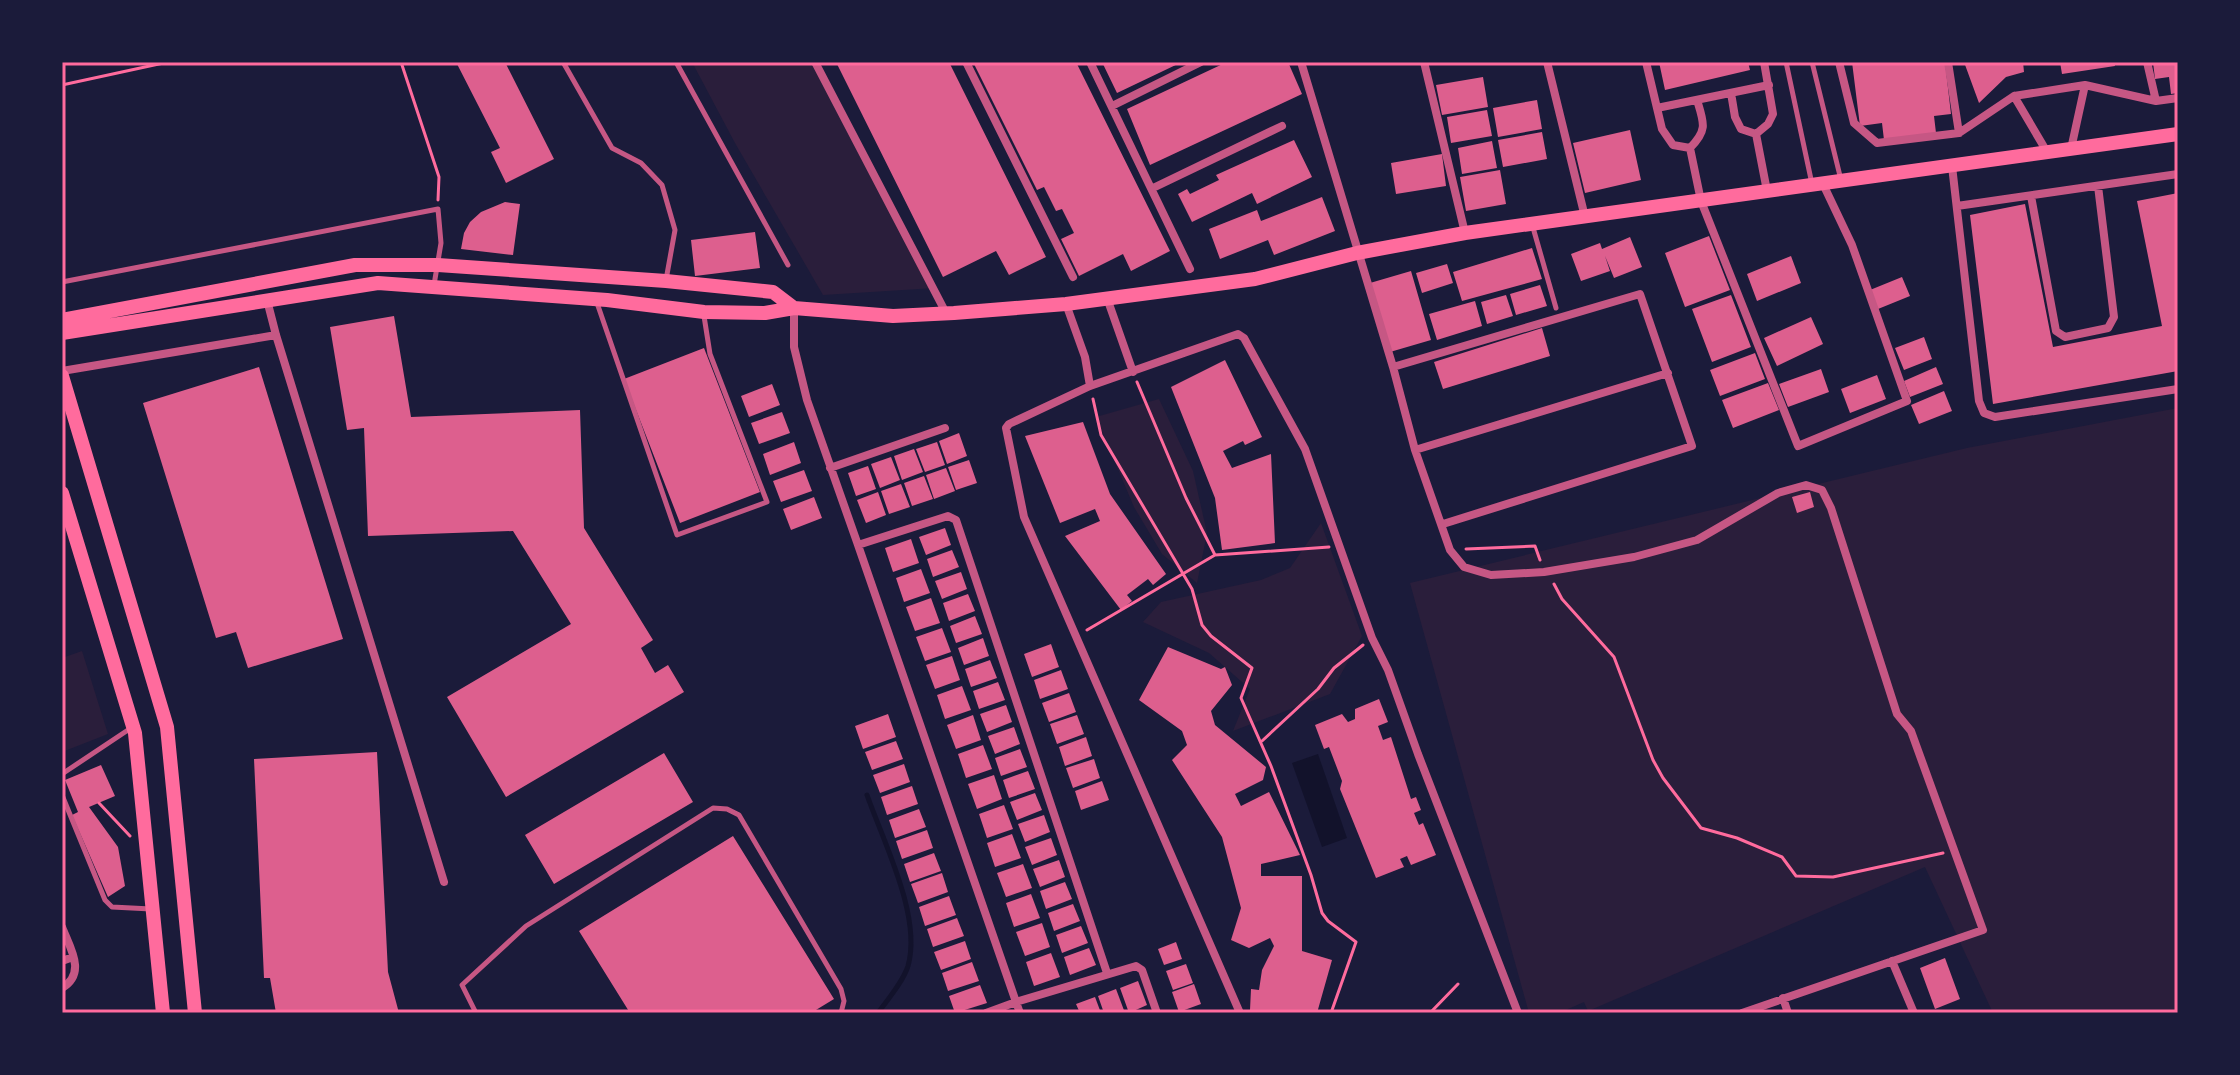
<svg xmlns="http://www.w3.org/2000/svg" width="2240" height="1075" font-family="Manrope,sans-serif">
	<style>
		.green { fill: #2a1e3b }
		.water { fill: #12122b }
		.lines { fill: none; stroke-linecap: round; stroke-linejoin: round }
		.stream { stroke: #12122b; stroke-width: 5 }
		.building { fill: #dd5f8e }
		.path { stroke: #ff6b9d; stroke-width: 3 }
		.service { stroke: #c65784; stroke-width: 5 }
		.minor { stroke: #c65784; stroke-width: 8 }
		.secondary { stroke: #ff6b9d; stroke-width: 14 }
		.neatline { fill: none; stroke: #ff6b9d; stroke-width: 3 }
	</style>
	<rect width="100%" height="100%" fill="#1b1b3a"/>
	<path class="green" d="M692,62H816L935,288L823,295L735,143Z
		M1159,399L1193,471L1207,533L1197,583L1162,554L1134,507L1096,417Z
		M2178,408V1013H1993L1925,867L1588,1011L1584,1002L1559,1013H1529L1410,583L1967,448Z
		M1321,523L1362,636L1330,694L1233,731L1250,689L1209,653L1143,622L1161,602L1261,580L1290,568Z
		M82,651L108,734L62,752V658Z"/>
	<path class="water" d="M1318,754L1347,838L1322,847L1292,763Z"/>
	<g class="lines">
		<path class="stream" d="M867,795C884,843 922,917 908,966C903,982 888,999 878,1013"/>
	</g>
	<path class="building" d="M456,62H505L554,159L506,183L491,152L500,148Z
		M836,62H949L1046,257L1009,275L996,251L943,277Z
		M973,62H1076L1170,251L1131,271L1123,254L1079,276L1061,239L1074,233L1062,209L1056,211L1044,187L1037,190Z
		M1102,62H1182L1117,93Z
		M1227,62H1288L1302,94L1150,165L1127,109Z
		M1659,62H1748L1750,70L1665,90Z
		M1852,62H1945L1951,114L1934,116L1936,133L1884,140L1882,123L1860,126Z
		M1964,62H2023L2024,72L2006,77L1979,103Z
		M2060,62H2114L2115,66L2062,74Z
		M2153,62H2178V93L2171,94L2169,77L2155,79Z
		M1483,77L1488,107L1442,115L1436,85Z
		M1537,100L1542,129L1498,137L1493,108Z
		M1487,110L1492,136L1451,143L1447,117Z
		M1630,130L1641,180L1585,193L1573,143Z
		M1542,132L1547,159L1503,167L1498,140Z
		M1294,140L1312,177L1257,204L1252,193L1192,222L1178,194L1187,189L1190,194L1219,180L1216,175Z
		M1492,141L1497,168L1462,174L1458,148Z
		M1442,154L1446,186L1396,194L1391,163Z
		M1500,170L1506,204L1466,211L1460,177Z
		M2178,193V371L1993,404L1970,215L2025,204L2053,347L2162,326L2137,201Z
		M1322,197L1335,231L1274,255L1268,240L1220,259L1209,229L1257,210L1261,221Z
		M505,202L520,204L513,255L461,249L464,233L470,222L481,212Z
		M755,232L760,268L695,276L691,240Z
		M1709,236L1730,290L1685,307L1665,253Z
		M1630,237L1642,267L1614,278L1605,256L1610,271L1581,281L1571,254L1600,243L1602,249Z
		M1532,248L1542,279L1462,301L1453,272Z
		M1791,256L1801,283L1757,301L1747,274Z
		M1447,264L1453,283L1422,293L1416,273Z
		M1411,271L1431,340L1390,352L1370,283Z
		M1902,277L1910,296L1878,309L1870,290Z
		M1540,285L1547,306L1516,315L1510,294Z
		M1506,295L1513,316L1487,324L1481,302Z
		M1731,295L1751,347L1712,362L1692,309Z
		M1475,301L1482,326L1437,340L1429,314Z
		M394,316L411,417L580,410L584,528L653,640L641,648L655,673L668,665L684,692L506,797L447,697L571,624L513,531L368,536L364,428L347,430L330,327Z
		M1811,317L1823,344L1777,366L1764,338Z
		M1542,328L1550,356L1443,389L1434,362Z
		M1924,337L1932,359L1904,370L1895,348Z
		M704,348L760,492L680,523L624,379Z
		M1755,353L1765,379L1720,396L1710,370Z
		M1225,360L1262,437L1245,445L1243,441L1223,451L1232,468L1271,454L1275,543L1222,550L1215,498L1171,387Z
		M259,367L343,639L248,668L236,632L216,638L143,403Z
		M1936,367L1943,384L1910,397L1904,381Z
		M1821,369L1829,392L1788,407L1779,384Z
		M1877,375L1886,399L1850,413L1841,389Z
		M1768,383L1779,410L1733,428L1722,400Z
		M772,384L780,405L749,417L741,396Z
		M1944,391L1952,411L1919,424L1911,405Z
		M782,412L790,433L759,444L751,423Z
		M1083,422L1110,494L1166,574L1153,585L1148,579L1127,595L1132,601L1121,610L1065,536L1100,521L1095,509L1060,523L1025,436Z
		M959,433L967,456L947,464L939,441Z
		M794,442L801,463L770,475L763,454Z
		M937,442L945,465L925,472L916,449Z
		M914,449L923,472L902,480L894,456Z
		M891,457L900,480L880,488L871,464Z
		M969,460L977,483L956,490L948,467Z
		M868,466L876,489L856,496L848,473Z
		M946,468L955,491L934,499L926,475Z
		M804,470L812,491L781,502L773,481Z
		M924,476L933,499L912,506L904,483Z
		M901,484L910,507L889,514L881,491Z
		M878,492L886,515L866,523L857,500Z
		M1810,492L1814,507L1797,513L1792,497Z
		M814,497L822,518L791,530L783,509Z
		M945,528L951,545L926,555L919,537Z
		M911,539L919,563L893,572L885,548Z
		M952,550L959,567L933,577L927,559Z
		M921,569L930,593L904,602L896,578Z
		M961,572L967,589L942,599L935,581Z
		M968,594L975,611L949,621L943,603Z
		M931,598L940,623L915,631L906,607Z
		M975,616L982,634L956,643L950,626Z
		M942,628L951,652L925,661L916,637Z
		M983,638L989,656L964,665L958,648Z
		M1051,644L1059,667L1032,677L1024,654Z
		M1168,647L1221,669L1225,667L1232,685L1211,711L1215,725L1266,767L1263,780L1235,794L1241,806L1269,792L1300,855L1261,864V876H1302V951L1332,960L1317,1013H1259L1250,1010L1251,989L1259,990L1262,970L1274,946L1270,938L1249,948L1231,940L1241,908L1222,837L1172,760L1187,745L1182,731L1139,700Z
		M952,656L960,680L935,689L926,665Z
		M990,660L997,678L971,687L965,669Z
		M1061,670L1068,689L1040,699L1034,680Z
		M998,682L1005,700L979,709L973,691Z
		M962,686L971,710L945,719L937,695Z
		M1069,693L1076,712L1049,722L1042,703Z
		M1379,699L1388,722L1378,726L1383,740L1391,737L1411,799L1416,797L1421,810L1414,813L1419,825L1423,823L1436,855L1411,865L1407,856L1400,859L1404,867L1376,878L1340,789L1342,781L1329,747L1324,749L1315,725L1342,714L1348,722L1355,719V709Z
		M1006,705L1012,722L987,732L980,714Z
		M888,714L896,737L863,749L855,726Z
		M973,715L981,740L956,749L947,725Z
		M1077,715L1084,734L1057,744L1050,724Z
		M1014,727L1020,744L995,754L988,736Z
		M1086,737L1092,756L1065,766L1059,747Z
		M896,741L903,759L872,770L865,752Z
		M983,745L992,769L966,778L958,754Z
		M1020,749L1027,767L1001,776L995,758Z
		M377,752L388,972L399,1013H276L270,978H264L254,759Z
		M664,753L693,802L554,884L525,835Z
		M1094,759L1100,778L1073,788L1066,768Z
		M904,764L910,782L880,793L873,775Z
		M101,765L115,796L89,807L118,847L125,886L108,897L72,815L78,812L65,780Z
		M1028,771L1035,789L1009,798L1003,780Z
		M994,775L1002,799L977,809L968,784Z
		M1102,781L1109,800L1081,810L1075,791Z
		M912,786L918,804L887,815L881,797Z
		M1035,793L1042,810L1017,820L1010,802Z
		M1004,805L1013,829L987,838L979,814Z
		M919,809L926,827L895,838L889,820Z
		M1044,815L1050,832L1025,842L1018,824Z
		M927,830L933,848L902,859L896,841Z
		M1012,834L1021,858L995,867L987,843Z
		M733,836L834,999L811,1013H630L579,931Z
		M1051,838L1057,855L1032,865L1025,847Z
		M934,853L941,871L910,882L904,864Z
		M1059,860L1065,877L1040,887L1033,869Z
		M1023,864L1032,888L1006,897L997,873Z
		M942,873L948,892L918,903L911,884Z
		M1065,882L1072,899L1046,909L1040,891Z
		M1031,894L1040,918L1014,927L1006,903Z
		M949,896L956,915L925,926L919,907Z
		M1073,904L1080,921L1054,931L1048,913Z
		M957,918L964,936L933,947L927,929Z
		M1042,923L1050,947L1025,956L1016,932Z
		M1081,926L1088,943L1062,953L1056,935Z
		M965,941L971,959L941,970L934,952Z
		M1176,942L1182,959L1164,965L1158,949Z
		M1089,948L1096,965L1070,975L1064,957Z
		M1051,953L1060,977L1034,986L1026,962Z
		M1945,958L1960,999L1935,1009L1920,968Z
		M972,962L979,981L948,991L942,973Z
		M1186,964L1193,983L1173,990L1166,971Z
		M1138,981L1147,1005L1129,1013L1120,988Z
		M1194,984L1201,1004L1179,1012L1172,992Z
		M980,985L987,1003L955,1013L949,996Z
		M1116,989L1125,1013H1104L1098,996Z
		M1095,997L1101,1013H1080L1076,1004Z"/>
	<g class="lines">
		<path class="path" d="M401,62L439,177L438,200
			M62,85L168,62
			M1137,382L1186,498L1215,555L1329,547
			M1093,399L1101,435L1192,589L1202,625L1211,636L1252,668L1241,698L1271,766L1311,875L1322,913L1328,921L1356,942L1331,1013
			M1466,549L1535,546L1540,560
			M1554,584L1562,599L1614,657L1653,760L1663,778L1701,828L1737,838L1782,857L1796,876L1833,877L1943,853
			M1087,630L1215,555
			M1262,741L1318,689L1334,668L1363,645
			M99,803L130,836
			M1430,1013L1458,984"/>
		<path class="service" d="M563,62L612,148L641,163L662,185L675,230L666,280
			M676,62L788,265
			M1786,62L1812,184
			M1812,62L1841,180
			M1532,224L1556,308
			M62,282L438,209L441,243L434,285
			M596,300L677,535L767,502L710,354L704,316
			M62,774L131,728
			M62,795L105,900L112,907L151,909
			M476,1013L462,985L526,926L713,808L727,809L739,815L841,989L844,1001L841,1013"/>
		<path class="minor" d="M815,62L946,313
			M966,62L1073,277
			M1090,62L1190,269
			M1301,62L1393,367L1415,450L1450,550L1464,567L1491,575L1544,572L1634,557L1697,540L1778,493L1806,485L1822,490L1831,508L1897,714L1911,731L1983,930L1742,1013
			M1424,62L1465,233
			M1547,62L1585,217
			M1646,62L1662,129L1673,145L1690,148
			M1839,62L1854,123L1877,143L1959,133L2014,96L2085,85L2156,101L2178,98
			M1948,62L1959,133
			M2147,62L2156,101
			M1731,93L1735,117L1741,129L1756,134
			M2014,96L2047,152
			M1112,106L1201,62
			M1657,108L1769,85
			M1756,134L1768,124L1773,114L1764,62
			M1756,134L1767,191
			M1690,148L1701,201L1798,446L1907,401L1852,245L1823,184
			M1690,148C1708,130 1704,123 1697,100
			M2071,149L2085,85
			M1952,166L1979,401L1984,413L1995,417L2178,389
			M1153,188L1282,126
			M2031,196L2056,331L2065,337L2108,328L2114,317L2098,186
			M1957,206L2178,174
			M1107,298L1133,372
			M267,300L276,335L444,882
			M1066,304L1085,357L1090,386
			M794,308V347L807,400L858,545L948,516L956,520L1107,973
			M1393,367L1640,294L1692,446L1443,524
			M62,371L276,335
			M1415,450L1668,373
			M830,468L945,428
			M858,545L1016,1002L986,1013
			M62,927C70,948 87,973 62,988
			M62,961L73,957
			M1892,961L1914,1013
			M1783,998L1788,1013
			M1020,1013L1016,1002L1136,966L1142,970L1157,1013
			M1240,1013L1024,517L1006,428L1009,424L1090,386L1238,334L1244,338L1305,449L1372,638L1388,670L1418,754L1518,1013"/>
		<path class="secondary" d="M62,320L355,265H438L666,281L773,292L794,308
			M62,333L378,283L607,300L704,312L765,313L794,308L893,316L954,313L1066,304L1255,279L1357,253L1465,233L2178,134
			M62,376L167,727L195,1013
			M62,493L135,733L163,1013"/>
	</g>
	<rect width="2240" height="1075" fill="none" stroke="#1b1b3a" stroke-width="128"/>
	<rect x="64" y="64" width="2112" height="947" class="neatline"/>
</svg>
